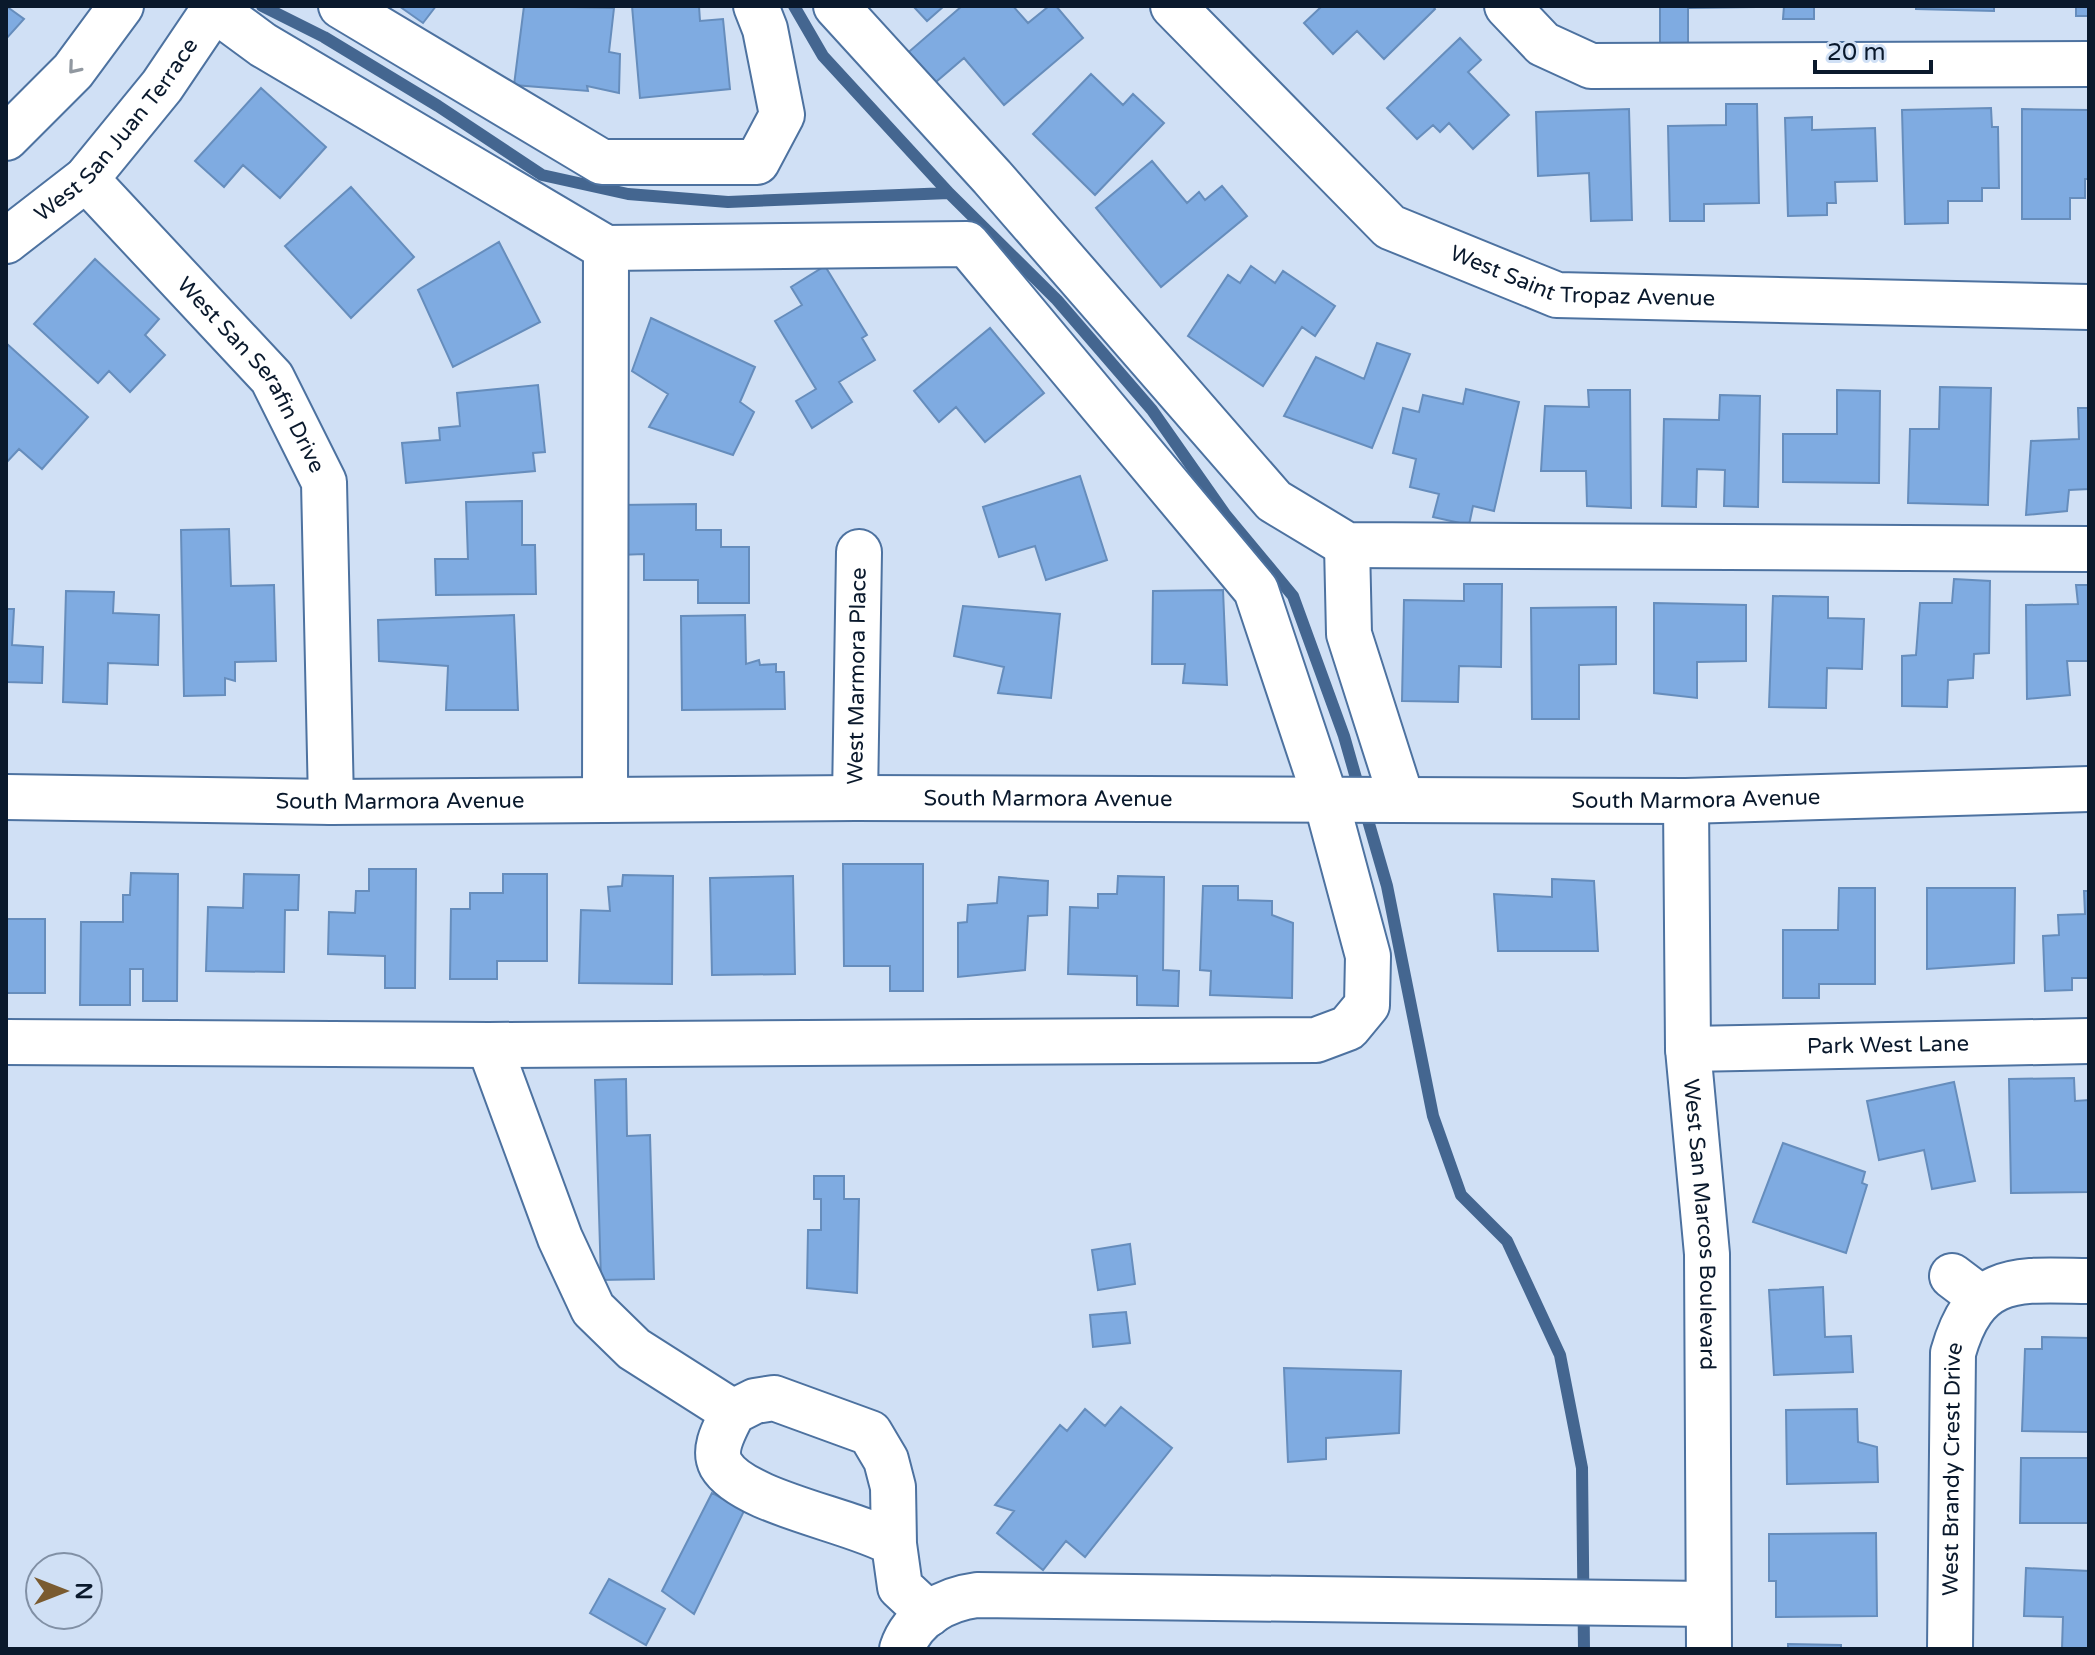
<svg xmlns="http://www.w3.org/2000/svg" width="2095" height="1655" font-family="'Varela Round',sans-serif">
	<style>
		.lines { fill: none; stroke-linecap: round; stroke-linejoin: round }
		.stream { stroke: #446690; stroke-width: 12 }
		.building { fill: #7fabe1; stroke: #668dbc; stroke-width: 2 }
		.minor-casing { stroke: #4d72a0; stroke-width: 48 }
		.minor { stroke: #fff; stroke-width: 44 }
		.oneway { stroke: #9198a0 }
		.labels { text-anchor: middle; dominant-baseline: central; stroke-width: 7; stroke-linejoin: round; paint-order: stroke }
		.street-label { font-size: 22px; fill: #0a192c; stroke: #d0e0f5 }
	</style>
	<rect width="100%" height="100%" fill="#d0e0f5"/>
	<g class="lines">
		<path class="stream" d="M262,6L324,37L438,106L542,175L628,194L728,202L949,193L1057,300L1152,410L1225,514L1293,596L1344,736L1360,792
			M794,6L823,56L949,193
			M1365,810L1387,886L1433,1116L1461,1195L1507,1241L1560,1355L1582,1468L1584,1649"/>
	</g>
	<path class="building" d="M6,6L24,19L6,39Z
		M399,6H436L423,23Z
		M524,6L614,8L609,52L620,54L619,93L587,86L588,91L514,85Z
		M632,6H699L700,21L723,19L730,89L640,98Z
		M913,6H944L927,21Z
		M962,6H1013L1028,23L1049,6H1056L1083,38L1004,105L964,58L930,87L904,56Z
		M1322,6H1433L1435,9L1384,59L1357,31L1333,54L1304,23Z
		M1660,6H1756V7L1688,8V44L1660,46Z
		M1784,6H1814V19H1783Z
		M1916,6H1994V11L1916,9Z
		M2076,6H2089V16H2076Z
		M1460,38L1481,60L1468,72L1509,115L1473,149L1449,123L1440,132L1433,125L1417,139L1387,108Z
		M1091,74L1123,105L1133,94L1164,123L1095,195L1033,134Z
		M261,88L326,147L280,198L243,165L224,187L195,161Z
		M1726,104H1757L1759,203L1704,204V221H1670L1668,126L1726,125Z
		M1991,108L1992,127H1998L1999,188H1982V201H1948V223L1905,224L1902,110Z
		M1629,109L1632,220L1591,221L1589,173L1538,176L1536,112Z
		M2022,109L2089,110V179H2085V198H2070V219H2022Z
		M1812,117V130L1875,128L1877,181L1835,182L1836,203H1827V215L1788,216L1785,118Z
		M1152,161L1187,203L1199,192L1205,200L1222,186L1247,216L1161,287L1096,208Z
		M351,187L414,257L351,318L285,246Z
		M499,242L540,322L453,367L418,290Z
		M95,259L159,319L145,335L165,355L130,392L109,371L98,383L34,324Z
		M825,266L867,335L862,338L875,360L839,382L852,402L812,428L796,401L816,389L775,321L802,305L791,287Z
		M1251,266L1275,283L1283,271L1335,306L1315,336L1302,327L1263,386L1188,336L1228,275L1240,283Z
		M651,318L755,367L740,402L754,412L733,455L649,427L668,394L632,371Z
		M990,328L1044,393L985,442L956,407L939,422L914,391Z
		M6,343L88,417L42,469L19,449L6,463Z
		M1377,343L1410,354L1372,448L1284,416L1316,357L1364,379Z
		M538,385L545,452L533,453L535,471L406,483L402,443L440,440L439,428L460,426L457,393Z
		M1940,387L1991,388L1988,505L1908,503L1910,429H1939Z
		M1466,389L1519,402L1494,511L1473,506L1469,525L1433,517L1439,494L1410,487L1416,459L1393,453L1403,408L1419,412L1423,395L1463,404Z
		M1588,390H1630L1631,508L1587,506L1586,471H1541L1545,406L1589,407Z
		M1837,390L1880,391L1879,483L1783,482V434H1837Z
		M1720,395L1760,396L1758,507L1724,506L1725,470L1697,469L1696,507L1662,506L1664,419L1719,420Z
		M2078,408H2089V489L2069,490L2067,511L2026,515L2031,441L2079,439Z
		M1080,476L1107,560L1046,580L1035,546L999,557L983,507Z
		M522,501V545H535L536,594L436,595L435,559H468L466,502Z
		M696,504V530H721V547H749V603H698V580H644V554L619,555V505Z
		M229,529L231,586L274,585L276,661L235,662V681L225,678V695L184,696L181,530Z
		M1954,579L1990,581L1989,653L1974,654L1973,678L1948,680L1947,707L1902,706V656L1916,655L1920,603H1952Z
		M1464,584H1502L1501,667L1459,666L1458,702L1402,701L1404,600L1464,601Z
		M2076,585H2089V661H2067L2070,695L2027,699L2026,605L2078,604Z
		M1223,590L1227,685L1183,683L1185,664H1152L1153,591Z
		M66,591L114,592L113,613L159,615L158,665L108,663L107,704L63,702Z
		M1773,596L1828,597V618L1864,619L1862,669L1827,668L1826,708L1769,707Z
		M1654,603L1746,605V661L1697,662V698L1654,693Z
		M963,606L1060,614L1051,698L998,693L1004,667L954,656Z
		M1616,607V664L1579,665V719H1532L1531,608Z
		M6,609H14L12,645L43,647L42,683L6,682Z
		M514,615L518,710H446L448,666L379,661L378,620Z
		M745,615L746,664L759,660L760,665L776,664V672H784L785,709L682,710L681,616Z
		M843,864H923V991H890V966H844Z
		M369,869H416L415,988H385V956L328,954L329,912L355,913L356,891H369Z
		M131,873L178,874L177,1001H143V969H130V1005H80L81,922H123V895H130Z
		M244,874L299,875L298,910H285L284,972L206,971L208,907L243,908Z
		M503,874H547V961H497V979H450L451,909H470V893H503Z
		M623,875L673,876L672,984L579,983L581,910L610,911L608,887L622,886Z
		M793,876L795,974L712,975L710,878Z
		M1118,876L1164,877L1163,970L1179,971L1178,1006L1137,1005V976L1068,974L1070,907L1098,908V894H1117Z
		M999,877L1048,881L1047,915L1028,916L1025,970L958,977V923L967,922L968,905L997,903Z
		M1552,879L1594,881L1598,951H1498L1494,894L1552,897Z
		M1203,886H1238V900L1272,901V915L1293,923L1292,998L1210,995L1211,971L1200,970Z
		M1839,888H1875V984H1819V998H1783V930H1838Z
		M1927,888H2015L2014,963L1927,969Z
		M2084,891H2089V978H2072V990L2045,991L2043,936L2059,935L2058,915L2085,914Z
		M6,919H45V993H6Z
		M2074,1078L2075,1101L2089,1100V1192L2011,1193L2009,1079Z
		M626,1079L627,1136L650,1135L654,1279L601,1280L595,1080Z
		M1954,1082L1975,1181L1932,1189L1924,1150L1879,1160L1867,1101Z
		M1783,1143L1865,1172L1862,1183L1867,1185L1846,1253L1753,1222Z
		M814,1176H844V1199H859L857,1293L807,1288L808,1230H821V1199H814Z
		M1130,1244L1135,1284L1098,1290L1092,1250Z
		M1823,1287L1825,1337L1851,1336L1853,1372L1774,1375L1769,1290Z
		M1126,1312L1130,1343L1093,1347L1090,1315Z
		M2042,1337L2089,1338V1432L2022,1431L2025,1349H2042Z
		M1284,1368L1401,1371L1399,1433L1326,1438V1459L1288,1462Z
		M1121,1407L1172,1448L1085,1557L1066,1541L1043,1570L997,1533L1014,1511L995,1505L1060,1425L1067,1431L1085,1409L1105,1426Z
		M1857,1409L1858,1442L1877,1447L1878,1482L1787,1484L1786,1410Z
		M2021,1458H2089V1523H2020Z
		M712,1493L744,1511L694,1614L662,1591Z
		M1876,1533L1877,1616L1776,1617V1581H1769V1534Z
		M2026,1568L2089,1571V1649H2062L2063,1617L2024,1616Z
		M609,1579L665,1609L646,1645L590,1613Z
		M1788,1644L1841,1645V1649H1788Z"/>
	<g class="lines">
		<g class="minor-casing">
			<g id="minor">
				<path d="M341,6L602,162H757L782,115L765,29L756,6"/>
				<path d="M836,6L992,177L1274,501L1347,545L2089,549"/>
				<path id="s1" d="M1173,6L1390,227L1557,295L2089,307"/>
				<path d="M1507,6L1543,44L1591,66L2089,64"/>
				<path d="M6,138L73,71L121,6"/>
				<path id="s2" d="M86,179L272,378L324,482L331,802"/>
				<path id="s3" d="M6,241L86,179L162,86L216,6"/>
				<path d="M1347,545L1349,634L1402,800"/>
				<path id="s4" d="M6,797L331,802L855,798L1686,801L2089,789"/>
				<path id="s5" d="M855,798L859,552"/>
				<path d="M605,800L606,248"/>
				<path id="s6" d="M1686,801L1688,1049L1707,1254L1709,1649"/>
				<path d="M6,1042L489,1045L1316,1040L1348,1028L1367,1005L1368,956L1326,800L1256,590L967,244L606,248L263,45L214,9"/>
				<path d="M489,1045L560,1238L593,1309L634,1349L733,1412"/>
				<path id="s7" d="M1688,1049L2089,1041"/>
				<path d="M1952,1276L1981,1298"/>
				<path d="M894,1544C854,1520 743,1503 721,1465C712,1448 726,1427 733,1412L755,1401L774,1398L870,1433L886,1460L893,1487L894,1544L900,1587L929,1614"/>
				<path d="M902,1649C913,1616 946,1599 977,1595L1708,1604"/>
				<path id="s8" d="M1950,1649L1953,1353C1976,1272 2017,1280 2089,1281"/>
			</g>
		</g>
		<use href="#minor" class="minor"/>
	</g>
	<defs><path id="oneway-chevron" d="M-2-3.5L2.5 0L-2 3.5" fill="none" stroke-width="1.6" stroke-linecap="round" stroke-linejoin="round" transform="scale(2)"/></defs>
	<use class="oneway" href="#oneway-chevron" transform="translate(74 68) rotate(130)"/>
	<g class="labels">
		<g class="street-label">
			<text stroke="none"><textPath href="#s3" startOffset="158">West San Juan Terrace</textPath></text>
			<text stroke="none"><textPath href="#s1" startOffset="512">West Saint Tropaz Avenue</textPath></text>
			<text stroke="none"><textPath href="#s2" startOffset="258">West San Serafin Drive</textPath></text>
			<text stroke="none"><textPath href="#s5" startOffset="122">West Marmora Place</textPath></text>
			<text stroke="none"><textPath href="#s4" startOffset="1042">South Marmora Avenue</textPath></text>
			<text stroke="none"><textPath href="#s4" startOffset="1690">South Marmora Avenue</textPath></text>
			<text stroke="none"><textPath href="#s4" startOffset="394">South Marmora Avenue</textPath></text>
			<text stroke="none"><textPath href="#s7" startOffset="200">Park West Lane</textPath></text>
			<text stroke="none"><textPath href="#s6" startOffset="424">West San Marcos Boulevard</textPath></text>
			<text stroke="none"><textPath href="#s8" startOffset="180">West Brandy Crest Drive</textPath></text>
		</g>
	</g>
	<rect width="2095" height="1655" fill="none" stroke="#0a192c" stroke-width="16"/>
	<g transform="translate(64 1591) rotate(90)"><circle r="38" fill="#d0e0f5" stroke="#8190a5" stroke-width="2"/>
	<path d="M0-6L14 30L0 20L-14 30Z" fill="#7a5b30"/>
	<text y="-12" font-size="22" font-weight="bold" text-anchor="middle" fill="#0a192c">N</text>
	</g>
	<path d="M1815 60v12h116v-12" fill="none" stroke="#0a192c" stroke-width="4"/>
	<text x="1827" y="60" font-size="24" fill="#0a192c" stroke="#d0e0f5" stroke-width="6" paint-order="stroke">20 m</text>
</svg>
